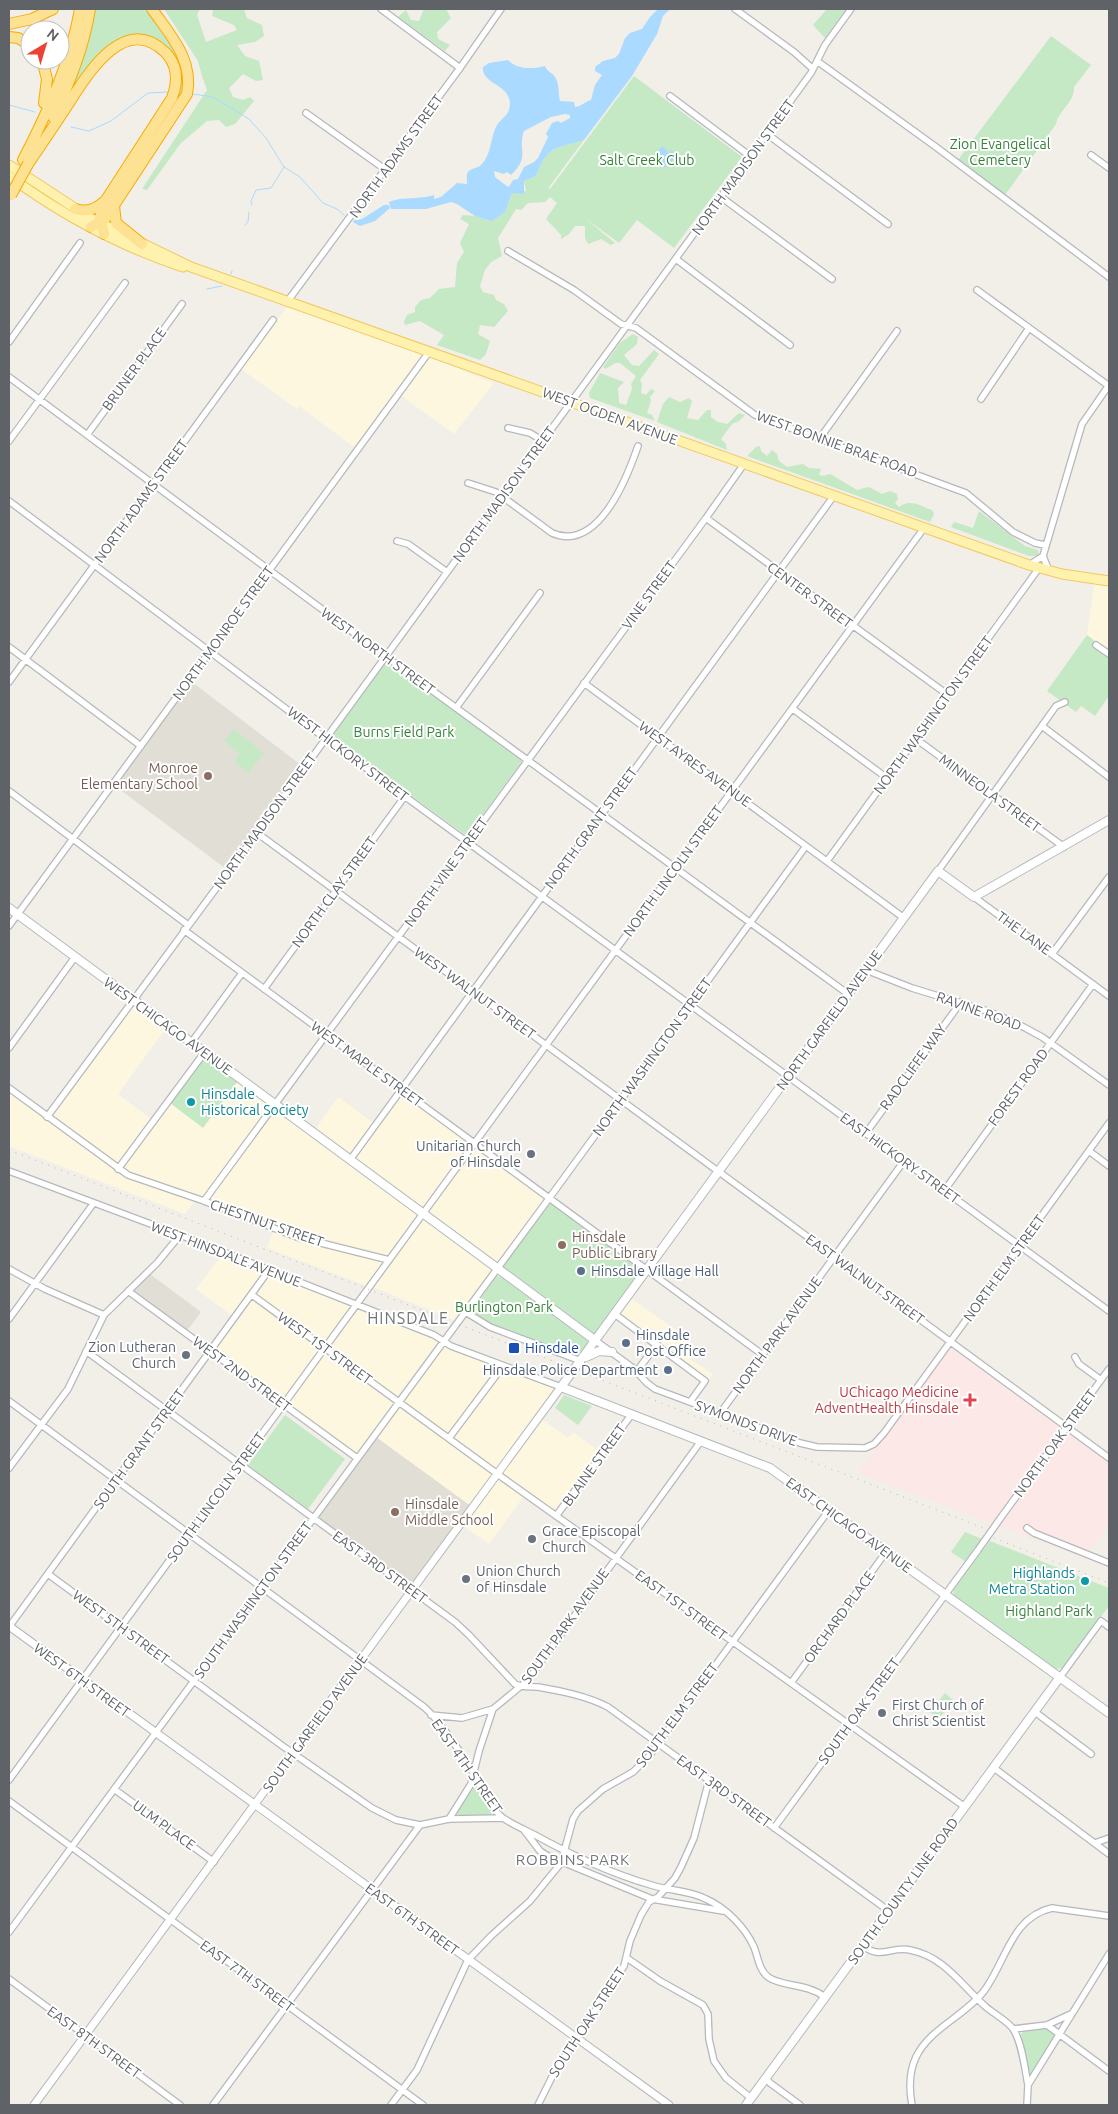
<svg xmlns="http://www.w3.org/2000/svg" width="1118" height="2114" font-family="Ubuntu,sans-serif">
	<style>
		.commercial { fill: #fef7e0 }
		.education { fill: #e1ded6 }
		.medical { fill: #fce8e6 }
		.green { fill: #c5e8c5 }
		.water { fill: #aadaff; fill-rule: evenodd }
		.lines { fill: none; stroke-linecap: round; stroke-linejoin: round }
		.stream { stroke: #aadaff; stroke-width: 1 }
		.minor-casing { stroke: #b5b8bc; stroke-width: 8 }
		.tertiary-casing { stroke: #b5b8bc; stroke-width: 9 }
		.secondary-casing { stroke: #b6babf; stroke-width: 10 }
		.primary-casing { stroke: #f2c960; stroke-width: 11 }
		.motorway-casing { stroke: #f9ab00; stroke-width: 12 }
		.minor { stroke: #fff; stroke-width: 5.5 }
		.tertiary { stroke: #fff; stroke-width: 7 }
		.secondary { stroke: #fff; stroke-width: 8 }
		.primary { stroke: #fff2af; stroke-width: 9 }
		.motorway { stroke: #fde293; stroke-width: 10 }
		.rail { stroke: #b6b7b8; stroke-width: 1; stroke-dasharray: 1 6; stroke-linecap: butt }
		.minor-bridge-casing { stroke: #b5b8bc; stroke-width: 8; stroke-linecap: butt }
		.motorway-bridge-casing { stroke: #f9ab00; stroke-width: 12; stroke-linecap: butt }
		.minor-bridge { stroke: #fff; stroke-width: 5.5 }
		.motorway-bridge { stroke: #fde293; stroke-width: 10 }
		.education-dot { fill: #8d6e63; stroke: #fff; stroke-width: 2 }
		.culture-dot { fill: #0f9aa8; stroke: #fff; stroke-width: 2 }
		.worship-dot { fill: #6b7280; stroke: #fff; stroke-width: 2 }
		.service-dot { fill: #5c6f8a; stroke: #fff; stroke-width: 2 }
		.transit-dot { fill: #1a4fb4; stroke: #fff; stroke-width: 2 }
		.health-dot { fill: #e0444e; stroke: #fff; stroke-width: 2 }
		.labels { text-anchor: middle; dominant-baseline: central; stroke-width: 4; stroke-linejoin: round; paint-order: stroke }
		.park-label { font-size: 14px; fill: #348238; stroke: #fff }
		.street-label { font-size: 14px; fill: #5f6368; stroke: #fff }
		.education-label { font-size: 14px; fill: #785e54; stroke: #fff; text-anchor: start }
		.culture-label { font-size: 14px; fill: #0d838f; stroke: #fff; text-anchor: start }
		.worship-label { font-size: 14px; fill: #5b616d; stroke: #fff; text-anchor: start }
		.service-label { font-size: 14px; fill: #4e5e75; stroke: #fff; text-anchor: start }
		.transit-label { font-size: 14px; fill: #164399; stroke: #fff; text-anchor: start }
		.health-label { font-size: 14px; fill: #be3a42; stroke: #fff; text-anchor: end }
		.neighbourhood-label { font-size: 15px; letter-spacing: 1px; fill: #70757a; stroke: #fff }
		.quarter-label { font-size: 16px; letter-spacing: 1px; fill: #70757a; stroke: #fff }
	</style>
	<rect width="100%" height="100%" fill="#f1efe8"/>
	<path class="commercial" d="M287,307L423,354L354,447L299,406L297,409L241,369Z
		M427,356L494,383L454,434L399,394Z
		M1094,584L1109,585V658L1098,650L1101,645L1087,635Z
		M133,1004L166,1028L118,1094L151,1119L117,1165L52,1116Z
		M238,1081L271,1105L202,1197L122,1169L170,1103Z
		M9,1090L116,1170L196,1199L185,1214L9,1146Z
		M402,1094L546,1198L496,1265L355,1159Z
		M338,1097L373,1123L348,1157L314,1131Z
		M276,1109L420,1214L387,1258L300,1236L207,1200Z
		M424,1217L493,1268L454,1320L373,1287Z
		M274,1230L385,1261L367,1286L267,1248Z
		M222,1255L266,1273L234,1317L196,1289Z
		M270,1275L352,1306L324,1343L257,1295Z
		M254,1298L321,1348L282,1402L214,1352Z
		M632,1299L673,1328L688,1335L686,1339L698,1348L690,1359L713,1374L708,1381L620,1315Z
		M358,1309L439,1340L397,1397L330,1347Z
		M444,1346L557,1389L497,1469L403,1400Z
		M326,1351L395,1401L355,1456L286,1405Z
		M400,1405L496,1474L472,1507L376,1437Z
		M542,1419L568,1438L573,1432L600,1452L556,1513L501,1474Z
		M498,1477L524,1496L489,1544L462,1525Z"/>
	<path class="education" d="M192,682L301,765L225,868L115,786Z
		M150,1274L201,1312L187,1331L133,1291Z
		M376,1437L472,1507L412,1587L318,1517Z"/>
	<path class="medical" d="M950,1342L1109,1458V1524L1085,1558L858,1473Z"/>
	<path class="green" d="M96,9H148C158,24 174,43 182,60C197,95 159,131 139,157L179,79L151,39L107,48L97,56L76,85H73L89,40Z
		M164,9H200L197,15L206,42L237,30L234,25L212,16L213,10L244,9L247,18L262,25L264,36L255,42L237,45L245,56L259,61L263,80L256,81L243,74L229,88L233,97L243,100L250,97L254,101L235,124L226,127L219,120L207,121L181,143L147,190L142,189L207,90L202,76L198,61Z
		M424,9H446L451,18L437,32L438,39L450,45L445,51L398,17L406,10L411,20L419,21Z
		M827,9H846L825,38L813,25Z
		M1051,36L1091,65L1074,87C1075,102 1059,110 1056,124L1005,195L958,160Z
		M634,76L742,157L674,248L637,220L619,243L585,218L615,243L611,245L601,239L588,244L585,238V226H575L569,234L561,239V235L546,219L557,203L550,197L545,202L528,203L521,210L516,209L498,238L502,256L491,262L485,270L480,286L483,292L494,295L496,300L504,304L508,311L494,327L480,325L478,334L490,341L486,354L480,360L437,345L444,335L420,321L405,325L404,321L407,315L415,312V307L421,300L430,298L439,289L455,287L457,263L464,252L460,243L469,224L460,219L463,215L475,216L492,221L505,212L512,193L526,191L524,181L536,176C548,144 556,149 584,140L549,187L550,189Z
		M633,334L638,337L637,344L624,355L632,365L639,366L654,350L659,354L640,380L642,384L641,393L646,395L651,389L655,391L650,397L651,401L647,413L652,415L655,421L590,398L589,393L600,373L624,382L618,388L619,403L626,405L632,389L631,384L636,376L620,363H615L606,369L603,367L620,343Z
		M669,397L680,402L689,398L692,401L687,418L698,420L707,410H711V417L718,422L727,424L739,413L745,415L739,421L732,424L721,439L726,444L727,450L657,422L663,404Z
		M760,446L761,451L767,456L772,450L777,454L779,461L787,467L803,464L809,468L821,469L819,475L823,476L830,474L857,490L869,487L882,494L890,491L897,494L898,499L895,503L899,507C910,498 921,506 932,510L934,514L930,522L747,456L756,447Z
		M979,511L1025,546L1038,550L1039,556H1029L951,527L954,522L973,528Z
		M1087,635L1101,646L1099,650L1109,658V696L1095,716L1081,706L1076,712L1047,691Z
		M386,660L523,760L467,836L329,736Z
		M234,729L264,753L248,773L234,761L240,754L224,741Z
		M205,1056L238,1081L203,1128L170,1103Z
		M550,1201L643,1270L593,1336L501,1267Z
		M496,1276L501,1277L587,1340V1345L578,1358L495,1327L471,1313Z
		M564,1395L592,1406L578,1425L555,1408Z
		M285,1415L345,1459L308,1509L248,1465Z
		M965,1532L982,1539L966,1562L951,1552Z
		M990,1541L1109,1588V1606L1062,1668L1055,1669L953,1595L954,1588Z
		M945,1693L953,1700L939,1719L930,1712Z
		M474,1788L478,1790L493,1813L492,1815L458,1816L457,1811Z
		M1044,2028L1055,2034V2036L1030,2076L1020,2035L1023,2032Z"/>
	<path class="water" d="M658,9H670L663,16L657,34L632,76L584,140C556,149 548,144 536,176L524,181V194L512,193L505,212L492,221L475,216L457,204L451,202L426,209H391L389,202C402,196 421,200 434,195V199L441,197L457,183L467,184C467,180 466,175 468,172C471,168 478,168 481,165C492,154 490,138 497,125C500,120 507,116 509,110C516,84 481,86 483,67L489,63L508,60C517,70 533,69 545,66C547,72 552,72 555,77C560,85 558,93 560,101L574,102L575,107C583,106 585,101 591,100L595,85L602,75L595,71V67L603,61L615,58L619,54L625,38L630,33L642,29L650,17ZM565,114L570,115V118L561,123L558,121L552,123L546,134L548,137L538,158L534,162L524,167L518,179L513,180L510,185L508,187L495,177L494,171L504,174L507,172L511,175C531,156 517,151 524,131L551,117Z
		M663,146L668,153L672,150L677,157L664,168L658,159L662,156L658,150Z
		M384,205H389L390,208L375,221L360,226L353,222L354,220L362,219Z"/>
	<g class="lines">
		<path class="stream" d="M193,94L213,97L249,119L266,138L284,167L300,177L323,203L337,209L344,215
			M9,105L35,112
			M71,127L89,131L111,121L148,93L168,92
			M252,205L251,201L256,190L271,188L284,167
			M245,225L248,222L249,212
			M231,274L232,271
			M207,289L222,286"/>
		<g class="minor-casing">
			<path id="minor" d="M381,9L460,68
				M735,9L794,52L813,69
				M817,61L936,147L1109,277
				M670,96L750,156
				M306,113L386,170
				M767,134L888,224
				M1091,155L1109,168
				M721,197L832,279
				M508,251L574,290L621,324L636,328L755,415L966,493L1013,532L1035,543L1045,545
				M676,259L790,345
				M977,290L1109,386
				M287,302L460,68L501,9
				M9,342L80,243
				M9,377L385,656L848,994
				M981,399L1029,328
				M508,428L530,433L543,441
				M87,435L182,304
				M820,438L897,331
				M9,441L125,283
				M468,483L496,492L552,533C598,553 627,478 638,446
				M9,501L325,738L1109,1311
				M706,518L744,464
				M397,541L408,544L447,572
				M1043,556L1049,571
				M1029,565L1043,556L1082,424L1109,385
				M1096,645L1109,654
				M9,647L141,746
				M9,682L273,320
				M584,683L904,918
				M456,708L540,593
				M793,709L887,778
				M1042,726L1109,777
				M916,739L1064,847
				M9,791L188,925
				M257,833L1109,1458
				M827,861L1039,568
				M938,871L1056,706L1065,702
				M974,897L1109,996
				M9,926L429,352
				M184,930L763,1355
				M1052,954L1109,877
				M866,970L912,988L987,1011L1016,1023L1042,1037L1109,1085
				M264,989L405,796
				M191,1043L242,973
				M9,1048L75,957
				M9,1088L128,1175L204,1201L297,1237L389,1260
				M47,1117L257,833L811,73L825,45L851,9
				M866,1133L961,1002
				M1089,1151L1109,1166
				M350,1160L833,497
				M118,1169L204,1053
				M9,1171L180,1235L434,1335L451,1346L561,1387
				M944,1191L1093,984
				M204,1201L706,518L948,695
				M9,1269L45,1289L104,1315
				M128,1291L357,1458
				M252,1295L503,1478L965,1807
				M464,1311L490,1327L581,1361
				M616,1315L705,1381L690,1402
				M9,1319L93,1204
				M596,1341L633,1368L647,1383L655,1389L800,1443L817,1447L865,1448L874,1444L884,1433L1109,1123
				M86,1351L455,1622L469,1635L515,1684C523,1688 530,1686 538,1687C561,1691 587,1696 608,1707L889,1911
				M1075,1357L1079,1364L1101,1380
				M637,1371L657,1344
				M9,1401L424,1707C440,1721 456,1746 468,1764C479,1782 486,1804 503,1818C512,1824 523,1829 533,1834C571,1855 610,1873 651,1885C670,1891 689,1890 706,1899C726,1908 745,1927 754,1947C758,1957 759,1970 768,1977C782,1987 806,1983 825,1997
				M721,1412L904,1161
				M449,1438L503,1366
				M9,1468L68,1389L104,1315L157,1263L180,1235
				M556,1516L632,1414
				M1002,1516L1109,1369
				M1027,1528L1034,1533L1109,1563
				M48,1574L284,1747L372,1808L396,1820L420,1825
				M9,1627L269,1270
				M1060,1677L1101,1621L1109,1627
				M791,1683L886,1552
				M1035,1712L1091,1754
				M431,1715L462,1718L493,1709
				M994,1768L1109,1854
				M9,1780L924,528
				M114,1789L214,1862
				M9,1801L423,2105
				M449,1819L471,1784L479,1751L493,1709L527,1681L701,1441
				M774,1828L978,1550
				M524,1830L540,1851L548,1856L652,1899L723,1911
				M1095,1843L1109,1838
				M9,1932L553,1193L806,846
				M863,1946C882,1960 890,1946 910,1950C944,1956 963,1987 986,2007C994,2014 1008,2021 1013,2029C1022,2042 1025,2070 1028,2085
				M627,1958L660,1981L703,2005L708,2014L709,2039L714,2061L726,2078L751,2098
				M9,1979L180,2105
				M1047,2025L1109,2071
				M1013,2029L1047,2025L1071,2014
				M766,2078L770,2083L800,2105
				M213,2105L420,1825L449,1819L503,1818
				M391,2105L417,2070L468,1960L491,1936L530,1901L561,1863L573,1819L578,1811L603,1789L633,1772L649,1756L829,1510
				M538,2105L554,2073L624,1966L630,1941L641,1915L649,1902L658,1897L675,1878L681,1867L694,1838L709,1780
				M912,2105C909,2089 909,2072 916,2057C930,2028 965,2016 984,1991C1006,1962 1011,1917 1052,1908L1109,1916
				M1027,2105L1028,2085L1109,1954"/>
		</g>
		<g class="tertiary-casing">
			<path id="tertiary" d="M9,1626L669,2105
				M34,2105L561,1387"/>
		</g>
		<g class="secondary-casing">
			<path id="secondary" d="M1109,820L974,897L938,871L561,1387L770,1468L1109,1713
				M9,908L596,1341
				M586,1357L599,1351L612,1352
				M746,2105L1060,1677"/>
		</g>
		<g class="primary-casing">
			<path id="primary" d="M9,165L90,218L191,267L1029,565L1062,574L1109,581
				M9,176C62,215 120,246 183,267"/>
		</g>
		<g class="motorway-casing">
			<path id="motorway" d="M9,24L32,19L53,9
				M9,37L18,38L30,45
				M42,60L47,79L44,103
				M53,117C70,83 84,46 90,9
				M23,160C47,113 71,62 80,9
				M28,164C41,145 54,126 67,106C86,77 123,12 165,52C178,65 178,82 172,98L106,200L100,217L104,234
				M114,206L116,223L142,244
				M75,209C87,213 96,209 105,201
				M91,227L105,219L187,94C194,60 170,35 152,9"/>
		</g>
		<use href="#minor" class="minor"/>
		<use href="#tertiary" class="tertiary"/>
		<use href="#secondary" class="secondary"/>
		<use href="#primary" class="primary"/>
		<use href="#motorway" class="motorway"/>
		<path class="rail" d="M9,1150L986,1529
			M994,1538L1109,1583"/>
		<g class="minor-bridge-casing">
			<path id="minor-bridge" d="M978,1550L1002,1516"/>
		</g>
		<g class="motorway-bridge-casing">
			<path id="motorway-bridge" d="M11,195L28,164"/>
		</g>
		<use href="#minor-bridge" class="minor-bridge"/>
		<use href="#motorway-bridge" class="motorway-bridge"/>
	</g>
	<g class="education-dot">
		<circle cx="208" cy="776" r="5"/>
		<circle cx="562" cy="1245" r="5"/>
		<circle cx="395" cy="1512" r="5"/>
	</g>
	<g class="culture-dot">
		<circle cx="191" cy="1102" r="5"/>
		<circle cx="1085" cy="1581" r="5"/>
	</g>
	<g class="worship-dot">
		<circle cx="531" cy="1154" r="5"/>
		<circle cx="186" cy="1355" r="5"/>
		<circle cx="532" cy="1539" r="5"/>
		<circle cx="466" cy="1579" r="5"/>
		<circle cx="882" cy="1713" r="5"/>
	</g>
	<g class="service-dot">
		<circle cx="581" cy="1271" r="5"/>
		<circle cx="626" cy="1343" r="5"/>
		<circle cx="668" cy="1370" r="5"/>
	</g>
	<rect class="transit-dot" x="508" y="1342" width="12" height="12" rx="2.5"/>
	<path class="health-dot" d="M967.5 1392.5h5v5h5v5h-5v5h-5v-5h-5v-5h5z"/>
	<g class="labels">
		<g class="park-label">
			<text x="1000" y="144">Zion Evangelical<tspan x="1000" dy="16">Cemetery</tspan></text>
			<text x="647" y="160">Salt Creek Club</text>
			<text x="404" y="732">Burns Field Park</text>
			<text x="504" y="1307">Burlington Park</text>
			<text x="1049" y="1611">Highland Park</text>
		</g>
		<g class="street-label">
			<text transform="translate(396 156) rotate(-54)">NORTH ADAMS STREET</text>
			<text transform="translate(743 167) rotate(-54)">NORTH MADISON STREET</text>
			<text transform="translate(134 369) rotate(-54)">BRUNER PLACE</text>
			<text transform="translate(610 416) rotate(20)">WEST OGDEN AVENUE</text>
			<text transform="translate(837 444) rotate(20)">WEST BONNIE BRAE ROAD</text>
			<text transform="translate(504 494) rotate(-54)">NORTH MADISON STREET</text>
			<text transform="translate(141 501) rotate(-54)">NORTH ADAMS STREET</text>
			<text transform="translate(649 595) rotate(-54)">VINE STREET</text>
			<text transform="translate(810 595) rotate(36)">CENTER STREET</text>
			<text transform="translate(223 633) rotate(-54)">NORTH MONROE STREET</text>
			<text transform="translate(378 651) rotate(36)">WEST NORTH STREET</text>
			<text transform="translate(933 715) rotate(-54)">NORTH WASHINGTON STREET</text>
			<text transform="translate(348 754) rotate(37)">WEST HICKORY STREET</text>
			<text transform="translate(695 764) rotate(36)">WEST AYRES AVENUE</text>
			<text transform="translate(990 793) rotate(36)">MINNEOLA STREET</text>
			<text transform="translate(265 821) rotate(-54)">NORTH MADISON STREET</text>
			<text transform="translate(591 828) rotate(-54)">NORTH GRANT STREET</text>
			<text transform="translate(673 871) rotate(-54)">NORTH LINCOLN STREET</text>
			<text transform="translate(446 872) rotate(-54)">NORTH VINE STREET</text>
			<text transform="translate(334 892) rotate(-54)">NORTH CLAY STREET</text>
			<text transform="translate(1024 933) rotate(36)">THE LANE</text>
			<text transform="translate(475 993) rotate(36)">WEST WALNUT STREET</text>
			<text transform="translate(979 1011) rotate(20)">RAVINE ROAD</text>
			<text transform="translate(829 1020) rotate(-54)">NORTH GARFIELD AVENUE</text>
			<text transform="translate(168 1026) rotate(36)">WEST CHICAGO AVENUE</text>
			<text transform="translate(652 1057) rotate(-54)">NORTH WASHINGTON STREET</text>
			<text transform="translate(367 1064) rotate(36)">WEST MAPLE STREET</text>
			<text transform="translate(913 1067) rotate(-54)">RADCLIFFE WAY</text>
			<text transform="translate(1018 1087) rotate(-54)">FOREST ROAD</text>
			<text transform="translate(900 1158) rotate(36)">EAST HICKORY STREET</text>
			<text transform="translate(267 1223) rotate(19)">CHESTNUT STREET</text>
			<text transform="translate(226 1254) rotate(21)">WEST HINSDALE AVENUE</text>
			<text transform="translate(1004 1268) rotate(-54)">NORTH ELM STREET</text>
			<text transform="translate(865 1279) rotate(36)">EAST WALNUT STREET</text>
			<text transform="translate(777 1335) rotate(-54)">NORTH PARK AVENUE</text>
			<text transform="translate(325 1348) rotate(36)">WEST 1ST STREET</text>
			<text transform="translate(242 1374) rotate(36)">WEST 2ND STREET</text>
			<text transform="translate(746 1423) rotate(20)">SYMONDS DRIVE</text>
			<text transform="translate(1055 1443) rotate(-54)">NORTH OAK STREET</text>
			<text transform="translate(139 1449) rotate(-54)">SOUTH GRANT STREET</text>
			<text transform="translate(594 1465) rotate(-54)">BLAINE STREET</text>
			<text transform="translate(216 1497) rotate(-54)">SOUTH LINCOLN STREET</text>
			<text transform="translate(849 1525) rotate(36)">EAST CHICAGO AVENUE</text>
			<text transform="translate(380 1567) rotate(36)">EAST 3RD STREET</text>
			<text transform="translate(253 1600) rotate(-54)">SOUTH WASHINGTON STREET</text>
			<text transform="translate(681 1605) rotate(36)">EAST 1ST STREET</text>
			<text transform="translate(839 1617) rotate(-54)">ORCHARD PLACE</text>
			<text transform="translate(565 1626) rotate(-54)">SOUTH PARK AVENUE</text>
			<text transform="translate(121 1627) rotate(36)">WEST 5TH STREET</text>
			<text transform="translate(82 1680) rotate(36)">WEST 6TH STREET</text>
			<text transform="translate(859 1711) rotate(-54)">SOUTH OAK STREET</text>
			<text transform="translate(677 1715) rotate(-53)">SOUTH ELM STREET</text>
			<text transform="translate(315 1723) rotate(-54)">SOUTH GARFIELD AVENUE</text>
			<text transform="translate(467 1766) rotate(55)">EAST 4TH STREET</text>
			<text transform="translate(724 1791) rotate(36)">EAST 3RD STREET</text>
			<text transform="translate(164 1825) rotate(36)">ULM PLACE</text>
			<text transform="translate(903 1891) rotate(-54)">SOUTH COUNTY LINE ROAD</text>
			<text transform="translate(412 1919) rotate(36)">EAST 6TH STREET</text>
			<text transform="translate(247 1976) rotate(36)">EAST 7TH STREET</text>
			<text transform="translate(587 2022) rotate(-57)">SOUTH OAK STREET</text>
			<text transform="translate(94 2042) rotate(36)">EAST 8TH STREET</text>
		</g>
		<g class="education-label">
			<text x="198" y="768" text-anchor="end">Monroe<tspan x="198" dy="16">Elementary School</tspan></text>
			<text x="572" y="1237">Hinsdale<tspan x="572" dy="16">Public Library</tspan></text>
			<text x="405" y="1504">Hinsdale<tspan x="405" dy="16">Middle School</tspan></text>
		</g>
		<g class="culture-label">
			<text x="201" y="1094">Hinsdale<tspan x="201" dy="16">Historical Society</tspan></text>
			<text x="1075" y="1573" text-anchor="end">Highlands<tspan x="1075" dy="16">Metra Station</tspan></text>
		</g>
		<g class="worship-label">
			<text x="521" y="1146" text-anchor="end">Unitarian Church<tspan x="521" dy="16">of Hinsdale</tspan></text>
			<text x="176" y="1347" text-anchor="end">Zion Lutheran<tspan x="176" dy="16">Church</tspan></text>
			<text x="542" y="1531">Grace Episcopal<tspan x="542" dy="16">Church</tspan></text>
			<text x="476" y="1571">Union Church<tspan x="476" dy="16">of Hinsdale</tspan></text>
			<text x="892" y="1705">First Church of<tspan x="892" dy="16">Christ Scientist</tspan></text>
		</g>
		<g class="service-label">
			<text x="591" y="1271">Hinsdale Village Hall</text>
			<text x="636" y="1335">Hinsdale<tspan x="636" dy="16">Post Office</tspan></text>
			<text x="658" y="1370" text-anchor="end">Hinsdale Police Department</text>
		</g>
		<g class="transit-label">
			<text x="525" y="1348">Hinsdale</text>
		</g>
		<g class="health-label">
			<text x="959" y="1392">UChicago Medicine<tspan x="959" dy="16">AdventHealth Hinsdale</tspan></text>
		</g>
		<g class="neighbourhood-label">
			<text x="573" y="1859">ROBBINS PARK</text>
		</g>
		<g class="quarter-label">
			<text x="408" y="1318">HINSDALE</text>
		</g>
	</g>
	<rect width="1118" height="2114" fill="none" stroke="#5f6368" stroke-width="20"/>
	<g transform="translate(45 45) rotate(38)"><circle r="24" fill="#ffffff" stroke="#bfc1c3"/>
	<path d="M0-4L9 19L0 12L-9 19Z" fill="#ea4335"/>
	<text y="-8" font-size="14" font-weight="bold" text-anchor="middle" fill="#5f6368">N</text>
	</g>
</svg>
